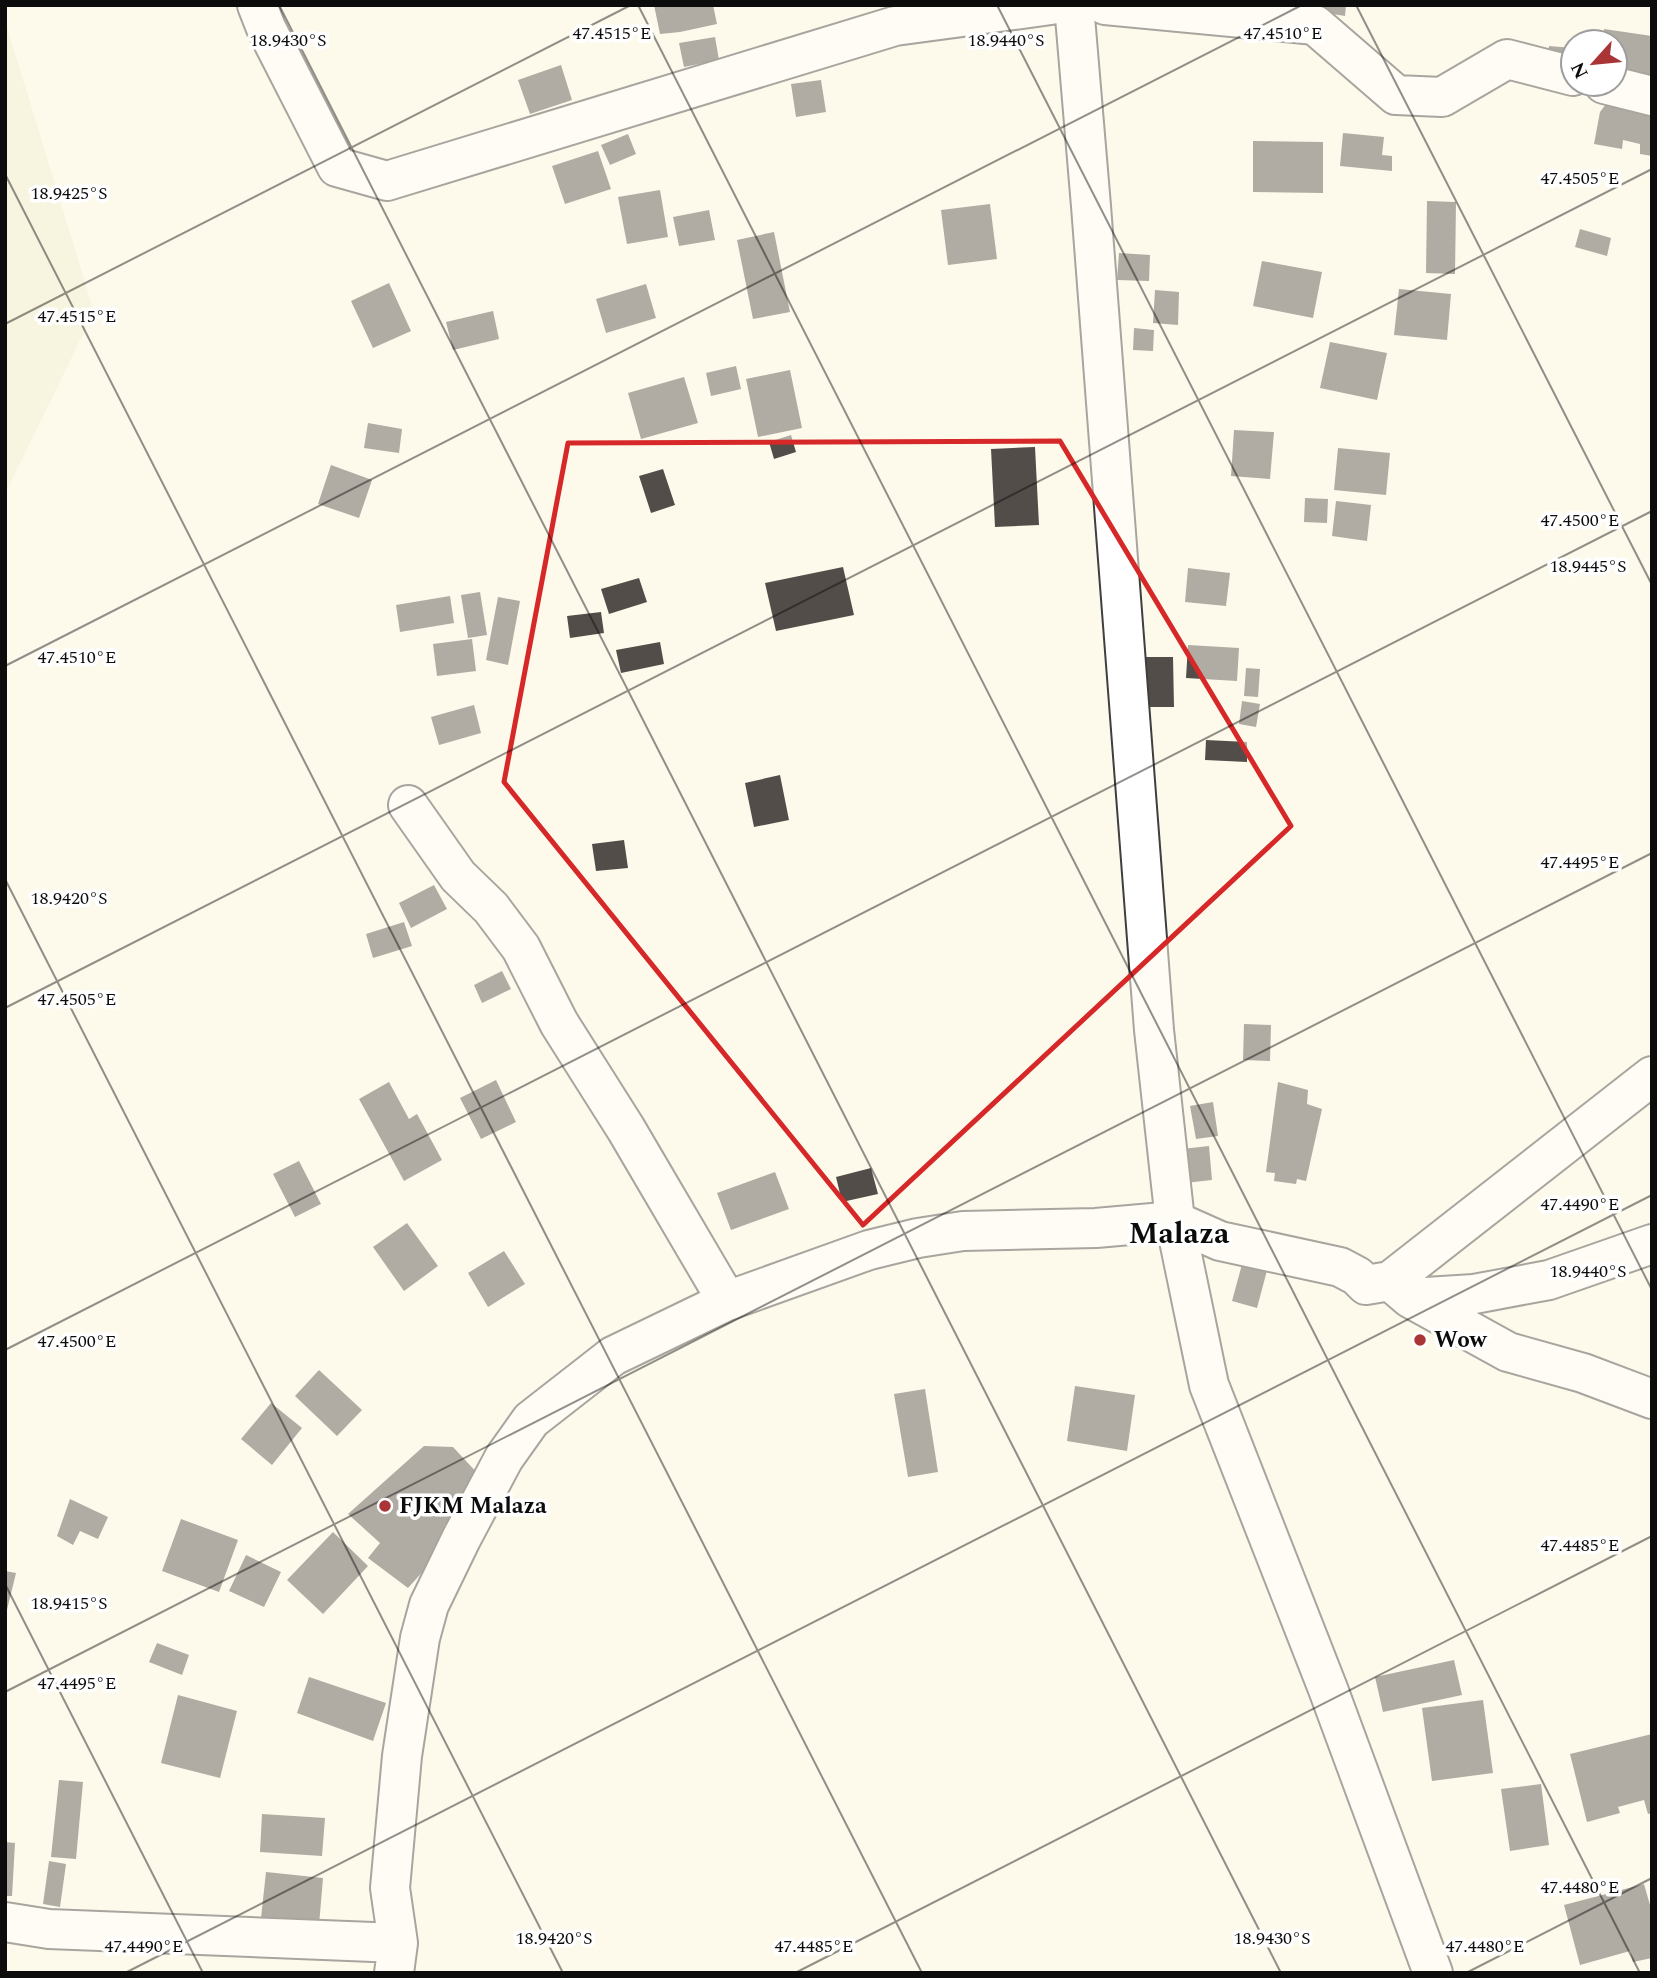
<svg xmlns="http://www.w3.org/2000/svg" width="1657" height="1978" font-family="Spectral,serif">
	<style>
		.farmland { fill: #f0eecf }
		.building { fill: #534d49 }
		.lines { fill: none; stroke-linecap: round; stroke-linejoin: round }
		.minor-casing { stroke: #3f3f3f; stroke-width: 42 }
		.minor { stroke: #fff; stroke-width: 38 }
		.marked { fill: none; stroke: #d62828; stroke-width: 5; stroke-linejoin: round }
		.ticks { fill: none; stroke: #0c0c0c; stroke-width: 2; stroke-opacity: 0.45 }
		.poi-dot { fill: #aa3536; stroke: #fff; stroke-width: 2.5 }
		.labels { text-anchor: middle; dominant-baseline: central; stroke-width: 7; stroke-linejoin: round; paint-order: stroke }
		.poi-label { font-size: 23px; font-weight: bold; fill: #0c0c0c; stroke: #fff; text-anchor: start }
		.district-label { font-size: 30px; font-weight: bold; fill: #0c0c0c; stroke: #fff }
		.ticks-label { font-size: 18px; text-anchor: middle; fill: #0c0c0c; stroke: #fff; stroke-width: 7; stroke-linejoin: round; paint-order: stroke }
	</style>
	<rect width="100%" height="100%" fill="#fdfaec"/>
	<path class="farmland" d="M5,20L94,312L5,494Z"/>
	<path class="building" d="M654,5H713L717,24L680,32L660,34Z
		M1315,5H1346L1345,16L1314,11Z
		M1604,29L1652,36L1650,78L1615,74V42H1603Z
		M715,37L719,60L684,67L679,43Z
		M1549,46L1573,48V62L1548,59Z
		M561,65L572,100L530,114L518,80Z
		M821,80L826,112L796,117L791,84Z
		M1606,104L1649,113L1652,121V156L1640,154V144L1623,140L1622,149L1594,144L1600,112Z
		M1343,133L1384,137L1382,155L1392,156V171L1340,166Z
		M628,134L636,154L610,165L601,145Z
		M1253,141L1323,142V193L1253,192Z
		M598,151L611,189L565,204L552,166Z
		M660,190L668,237L627,244L618,197Z
		M1427,201L1456,202L1455,274L1426,273Z
		M990,204L997,259L948,265L941,210Z
		M709,210L715,240L679,246L673,217Z
		M1580,229L1611,238L1607,256L1575,247Z
		M774,232L790,312L753,319L737,240Z
		M1119,253L1150,255L1149,281L1117,280Z
		M1262,261L1322,272L1313,318L1253,306Z
		M389,283L411,331L373,348L351,301Z
		M646,284L656,318L606,333L596,299Z
		M1399,289L1451,294L1447,340L1394,335Z
		M1155,290L1179,292L1178,325L1153,323Z
		M493,311L499,339L453,350L446,322Z
		M1134,328L1154,330L1153,351L1133,350Z
		M1330,342L1387,353L1377,400L1320,388Z
		M736,366L741,389L711,396L706,373Z
		M790,370L802,428L758,437L746,379Z
		M684,377L698,423L641,439L628,393Z
		M368,423L402,429L399,453L364,448Z
		M1234,430L1274,432L1270,479L1231,476Z
		M791,435L796,452L774,459L769,442Z
		M1035,447L1039,525L995,527L991,449Z
		M1338,448L1390,453L1386,495L1334,490Z
		M331,465L372,480L359,518L318,504Z
		M663,469L675,505L651,513L639,476Z
		M1305,498L1328,499L1327,523L1304,522Z
		M1336,501L1371,505L1367,541L1332,536Z
		M843,567L854,615L776,631L765,583Z
		M1188,568L1230,573L1226,606L1185,602Z
		M639,578L647,602L609,614L601,589Z
		M480,592L487,635L468,638L461,595Z
		M450,596L454,623L400,632L396,605Z
		M498,597L520,601L508,665L486,660Z
		M601,612L604,633L570,638L567,616Z
		M472,639L476,671L437,676L433,644Z
		M660,642L664,664L621,673L616,650Z
		M1188,645L1239,648L1237,681L1186,678Z
		M1139,657H1173L1174,707H1139Z
		M1246,668L1260,669L1258,697L1244,696Z
		M1242,701L1260,704L1256,727L1239,724Z
		M474,705L481,733L439,745L431,717Z
		M1206,740L1247,742V762L1205,760Z
		M780,775L789,820L754,827L745,783Z
		M624,840L628,868L596,871L592,844Z
		M434,885L447,909L411,928L399,903Z
		M404,922L412,946L373,958L366,934Z
		M502,971L511,989L482,1003L474,985Z
		M1244,1024L1271,1025L1270,1061L1243,1060Z
		M496,1080L516,1122L481,1139L460,1098Z
		M389,1082L409,1119L417,1114L442,1160L404,1181L359,1099Z
		M1278,1082L1308,1090L1307,1104L1322,1109L1306,1181L1297,1179L1296,1184L1274,1181L1275,1173L1266,1172Z
		M1213,1102L1218,1136L1196,1139L1190,1106Z
		M1209,1146L1212,1180L1185,1183L1182,1149Z
		M299,1161L321,1204L295,1217L273,1174Z
		M871,1168L878,1194L842,1202L836,1177Z
		M775,1172L789,1209L731,1230L717,1193Z
		M407,1223L438,1266L404,1291L373,1247Z
		M504,1251L525,1284L488,1307L468,1273Z
		M1244,1257L1269,1263L1257,1308L1232,1301Z
		M319,1370L362,1410L337,1436L295,1396Z
		M1075,1386L1135,1395L1127,1451L1067,1441Z
		M925,1389L938,1472L908,1477L894,1394Z
		M271,1403L302,1428L272,1465L241,1439Z
		M424,1446L453,1447L480,1476L477,1492L444,1526L454,1537L408,1588L368,1558L380,1543L348,1514Z
		M70,1499L108,1517L98,1539L80,1531L73,1545L57,1536Z
		M181,1519L238,1540L219,1592L162,1571Z
		M333,1532L368,1566L323,1614L287,1580Z
		M246,1555L281,1572L264,1607L229,1591Z
		M5,1571L16,1573L6,1614H5Z
		M157,1643L189,1655L182,1675L149,1662Z
		M1454,1660L1462,1695L1383,1712L1375,1677Z
		M309,1677L386,1703L373,1741L297,1713Z
		M178,1695L237,1711L220,1778L161,1763Z
		M1483,1700L1493,1773L1432,1781L1422,1708Z
		M1652,1734V1813L1648,1814L1644,1800L1618,1807L1620,1813L1587,1822L1570,1754Z
		M59,1780L83,1782L76,1859L51,1857Z
		M1541,1784L1549,1845L1510,1851L1501,1789Z
		M262,1814L325,1818L322,1856L260,1852Z
		M5,1842L15,1843L12,1896H5Z
		M49,1861L66,1864L60,1907L43,1904Z
		M266,1872L323,1878L319,1925L261,1918Z
		M1644,1884L1652,1912V1958L1633,1962L1630,1951L1580,1965L1564,1905Z"/>
	<g class="lines">
		<g class="minor-casing">
			<path id="minor" d="M257,5L266,28L337,167L387,181L895,26L1051,5
				M1074,5L1091,206L1154,1030L1175,1221L1209,1385L1328,1689L1433,1973
				M1105,5L1315,25L1396,95L1442,97L1507,59L1573,76
				M1604,84L1652,96
				M408,805L458,876L491,908L521,948L559,1023L626,1129L727,1301
				M1390,1281L1410,1298L1508,1352L1583,1373L1652,1399
				M1410,1298L1474,1294L1549,1280L1652,1244
				M5,1922L49,1929L398,1943
				M394,1973L398,1943L390,1888L402,1756L420,1638L429,1605L461,1539L504,1458L531,1420L613,1356L727,1301L869,1250L918,1238L963,1231L1096,1228L1175,1221L1220,1241L1340,1267L1357,1276L1366,1285L1390,1281L1652,1076"/>
		</g>
		<use href="#minor" class="minor"/>
	</g>
	<path d="M0 0H1657V1978H0ZM1060,441L1291,826L863,1225L504,782L568,443Z" fill="#fdfaec" fill-opacity=".55" fill-rule="evenodd"/>
	<path class="marked" d="M1060,441L1291,826L863,1225L504,782L568,443Z"/>
	<path class="ticks" d="M279,5L1281,1973M638,5L1640,1973M997,5L1652,1290M1356,5L1652,585M5,174L922,1973M5,324L631,5M5,666L1302,5M5,879L563,1973M5,1008L1652,169M5,1350L1652,511M5,1584L203,1973M5,1692L1652,853M125,1973L1652,1195M795,1973L1652,1536M1466,1973L1652,1878"/>
	<g class="poi-dot">
		<circle cx="1420" cy="1340" r="7"/>
		<circle cx="385" cy="1506" r="7"/>
	</g>
	<g class="labels">
		<g class="poi-label">
			<text x="1434" y="1340">Wow</text>
			<text x="399" y="1506">FJKM Malaza</text>
		</g>
		<g class="district-label">
			<text x="1179" y="1234">Malaza</text>
		</g>
	</g>
	<g class="ticks-label">
		<text x="612" y="39">47.4515°E</text>
		<text x="1283" y="39">47.4510°E</text>
		<text x="288" y="46">18.9430°S</text>
		<text x="1006" y="46">18.9440°S</text>
		<text x="1580" y="184">47.4505°E</text>
		<text x="69" y="199">18.9425°S</text>
		<text x="77" y="322">47.4515°E</text>
		<text x="1580" y="526">47.4500°E</text>
		<text x="1588" y="572">18.9445°S</text>
		<text x="77" y="663">47.4510°E</text>
		<text x="1580" y="868">47.4495°E</text>
		<text x="69" y="904">18.9420°S</text>
		<text x="77" y="1005">47.4505°E</text>
		<text x="1580" y="1210">47.4490°E</text>
		<text x="1588" y="1277">18.9440°S</text>
		<text x="77" y="1347">47.4500°E</text>
		<text x="1580" y="1551">47.4485°E</text>
		<text x="69" y="1609">18.9415°S</text>
		<text x="77" y="1689">47.4495°E</text>
		<text x="1580" y="1893">47.4480°E</text>
		<text x="554" y="1944">18.9420°S</text>
		<text x="1272" y="1944">18.9430°S</text>
		<text x="144" y="1952">47.4490°E</text>
		<text x="814" y="1952">47.4485°E</text>
		<text x="1485" y="1952">47.4480°E</text>
	</g>
	<rect width="1657" height="1978" fill="none" stroke="#0c0c0c" stroke-width="14"/>
	<g transform="translate(1594 63) rotate(243)"><circle r="33" fill="#ffffff" stroke="#9e9e9e" stroke-width="2"/>
	<path d="M0-5L12 26L0 18L-12 26Z" fill="#aa3536"/>
	<text y="-10" font-size="19" font-weight="bold" text-anchor="middle" fill="#0c0c0c">N</text>
	</g>
</svg>
